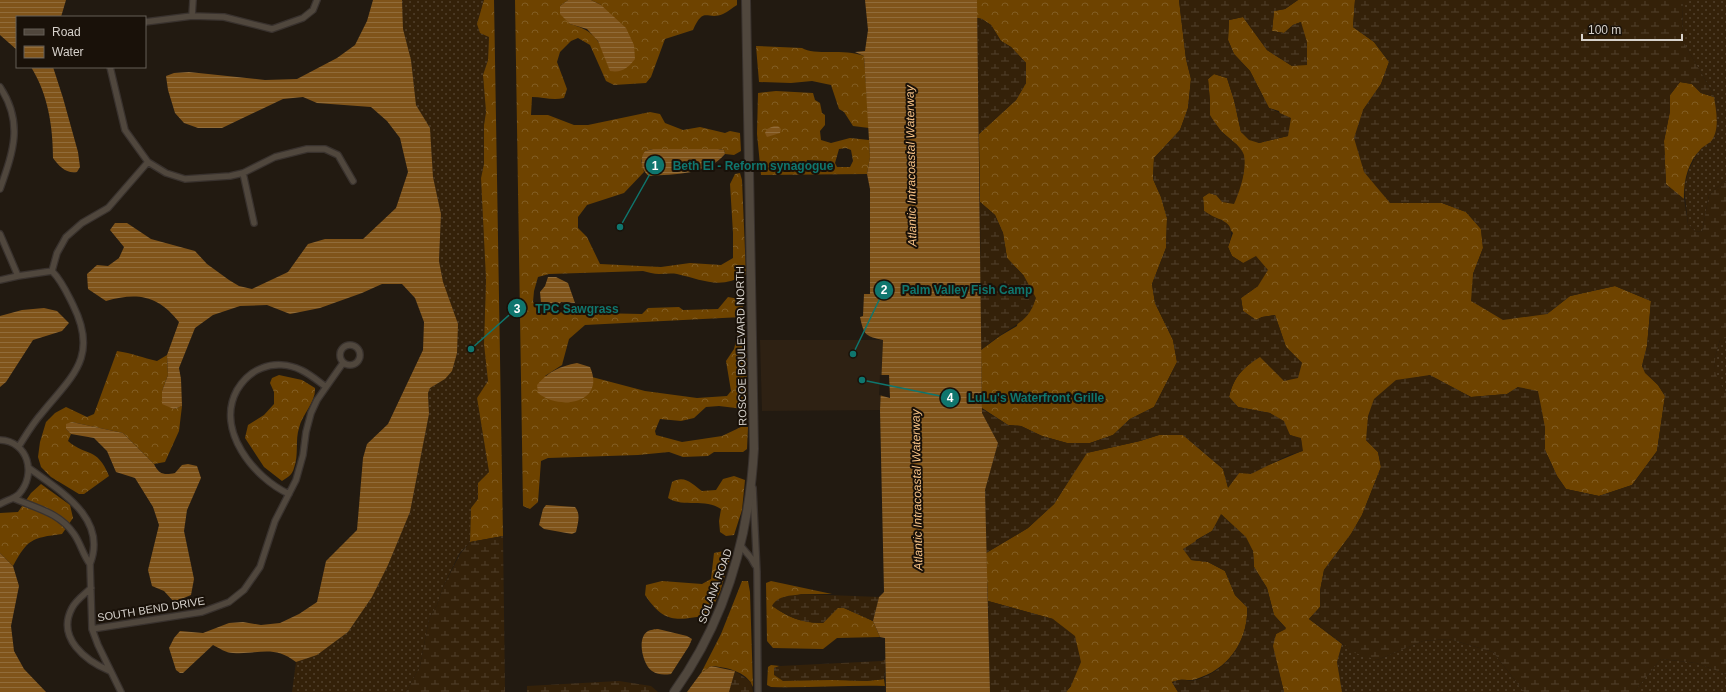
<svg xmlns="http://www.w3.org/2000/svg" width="1726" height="692" font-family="Arial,sans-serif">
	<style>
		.built { fill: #2e2113 }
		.grass { fill: url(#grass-dots) }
		.forest { fill: url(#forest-crowns); fill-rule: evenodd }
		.wetland { fill: url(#wetland-marsh) }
		.water { fill: url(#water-rules) }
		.pier { fill: #221a11 }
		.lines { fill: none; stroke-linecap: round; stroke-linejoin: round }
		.street-casing { stroke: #39322e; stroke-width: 8 }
		.secondary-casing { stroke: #39322e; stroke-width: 10 }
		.street { stroke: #50473d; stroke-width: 5.5 }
		.secondary { stroke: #50473d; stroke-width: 8 }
		.labels { text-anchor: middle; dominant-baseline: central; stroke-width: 4; stroke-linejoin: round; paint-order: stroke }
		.street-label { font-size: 11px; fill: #d7d2cc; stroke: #191109 }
		.water-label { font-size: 12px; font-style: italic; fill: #f8c387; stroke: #191109 }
		.leader { fill: none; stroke: #0f766e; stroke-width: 1.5 }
		.callout-dot { fill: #0f766e; stroke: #191109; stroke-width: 1.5 }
		.mark-label { font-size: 12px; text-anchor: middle; font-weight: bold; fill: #fff }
		.callout-label { font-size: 12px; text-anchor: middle; font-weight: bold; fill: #0f766e; stroke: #191109; stroke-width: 4; stroke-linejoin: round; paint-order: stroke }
	</style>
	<defs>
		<pattern id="grass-dots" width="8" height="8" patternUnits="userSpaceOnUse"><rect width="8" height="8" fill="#342109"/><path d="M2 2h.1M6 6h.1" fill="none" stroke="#51402c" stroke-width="1.8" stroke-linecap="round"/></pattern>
		<pattern id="forest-crowns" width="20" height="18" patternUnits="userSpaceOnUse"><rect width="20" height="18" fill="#6e4300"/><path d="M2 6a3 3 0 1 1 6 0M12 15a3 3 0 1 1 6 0" fill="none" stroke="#825d24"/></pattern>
		<pattern id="wetland-marsh" width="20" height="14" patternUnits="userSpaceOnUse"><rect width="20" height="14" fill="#342109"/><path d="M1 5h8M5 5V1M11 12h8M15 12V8" fill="none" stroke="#51402c"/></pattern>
		<pattern id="water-rules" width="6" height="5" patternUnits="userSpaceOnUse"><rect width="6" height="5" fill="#80541a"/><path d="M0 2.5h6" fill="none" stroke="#916c3a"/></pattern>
	</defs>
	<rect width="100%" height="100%" fill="#221a11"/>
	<path class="built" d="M760,340H883L880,410L762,411Z"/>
	<path class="grass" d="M402,0H484L489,37L488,60L483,75L486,112L484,125V164L481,178L486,280L484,344L489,381L477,398L489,472L478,483V499L471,508L470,542L459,554L443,587L437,605L429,619L420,666L406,692H292L296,662L317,655L348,632L372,597L388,565L410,512L429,414L428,393L430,388L445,379L443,282L439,261L441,214L433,177L430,128L416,105L411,60L403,29Z
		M1683,0H1726V182L1724,181L1709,195L1702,232L1695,231L1688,224L1684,187L1689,169L1699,150L1712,139L1717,122L1713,93L1682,40Z
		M1726,338V392C1710,371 1713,364 1720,340Z
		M1449,639L1493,652L1524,692H1342L1337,662L1342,644L1377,660L1423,641Z
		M1661,659L1696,663L1726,674V692H1634Z"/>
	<path class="forest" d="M484,0H494L503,536L470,542L471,508L478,499V483L489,472L477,398L488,381L484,344L486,280L481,178L484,164V125L486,112L483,75L488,60L489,37L480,33L477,24Z
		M515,0H568L560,6L570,24C590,30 596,35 605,54L601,5L591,0H737V5C733,7 728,12 723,14C707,21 704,5 693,30L665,39L651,77L646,83L614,85L606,81L590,45L578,38L571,41L560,52L557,62L567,89L564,98C553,101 543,97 532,97L531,115H548L574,125H588L650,112L660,114L665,123L683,130L700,127L725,133L730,131L740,133L741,151L734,155L725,154L724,150L718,149H653L645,151L641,161L644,172L624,193L587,205L578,217V228L587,237L600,264L661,267L690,263L721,265L733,258V233L730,184L735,174L740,173L742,180L746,274C721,290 703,280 677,274C671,273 665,274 659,274C654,274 648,272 643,271L549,274L538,277L534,291L533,302L549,312L642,314L648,308L679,307L683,310L718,309L728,297L739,299L744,309L742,317L585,325L569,339L562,365L545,376L592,386V377L645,391L697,398L727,396L731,391L726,361L734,349L739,329L744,327L746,330L747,404L744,409L719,406L706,407L694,418L681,421L660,419L655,431L656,435L682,442L722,436L741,427H748L747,449L743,452H714L708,456L683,457L669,452L638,455L548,458L541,461L538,502L530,509L523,506Z
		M977,0H1179L1186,59L1191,79L1188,108L1180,130L1154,158L1153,179L1161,197L1167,218L1166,248L1152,284L1155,303L1173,340L1177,362L1154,407L1130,419L1113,435L1090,443H1067L1042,436L1021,426L1008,425L982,408L981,350L1000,336L1017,326L1024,276L1007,258L1003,233L995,215L980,202L979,134L1016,100L1026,83V63L1011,47L1001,41L991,25L982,19L977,18Z
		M1298,0H1355L1353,27L1374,42L1389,62L1381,84L1363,110L1390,203H1442L1466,212L1481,229L1483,248L1473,274L1547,314L1570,296L1615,286L1651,301L1647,346L1642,366L1646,373L1658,385L1665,396L1657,451L1632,485L1599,496L1566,489L1557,476L1545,450V427L1518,387L1507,394L1471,397L1429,375L1366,440L1378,452L1381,467L1362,515L1351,534L1324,570L1320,591V607L1309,619L1342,644L1337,662L1342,692H1284L1272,646L1276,634L1286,628L1274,615L1267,588L1254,567L1253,551L1222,515L1212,531L1196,540L1191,560L1208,562L1225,571L1235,595L1247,607C1249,640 1228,670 1196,679C1188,682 1185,677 1172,682L1178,692H1066L1071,686L1053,619L988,601L986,553L1028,528L1054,504L1086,453L1140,441L1159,435H1183L1223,469L1228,487L1239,473L1271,464L1302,451L1301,439L1290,435L1270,413L1238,407L1229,397C1234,376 1243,368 1260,356L1272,367L1302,363L1286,347L1275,315L1262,317L1256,320L1243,311L1241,298L1258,286L1243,263L1232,256L1228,247L1233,233L1222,220L1214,218L1204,211L1203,197L1209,193L1216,195L1241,183L1244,171L1237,145L1221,131L1209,115L1210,102L1208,79L1214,74L1227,78L1234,100L1241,132L1259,143L1288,136L1279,111L1269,108L1250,71L1234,54L1228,40L1229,20L1243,17L1267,50L1292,66L1301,22L1293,25L1284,33L1272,31L1274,11L1285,9Z
		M756,46L802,48C814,56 844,48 864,56L869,128L853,126L844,112L839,109L831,85L812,81L791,83L759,82Z
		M1680,82L1692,84L1701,93L1714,97C1716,110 1720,128 1712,140C1709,144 1703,146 1700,150C1688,162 1683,183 1684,199L1666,185L1664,141L1670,111V95Z
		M776,91L813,93L815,100L820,103L822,113L825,115V125L820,131L821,140L831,143L850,138L869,140L870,157L867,174L761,175L757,134L758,93ZM846,148L851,150L853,161L850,167H837L835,163L839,149ZM807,160L825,161V167L823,170L809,171L807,168Z
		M117,351C132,353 143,358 157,361L167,355L168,375L162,391L174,409L182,406L179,431L165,462L154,464L123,433L72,422L66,429L71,434L68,441C86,457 97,446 109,476L84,494H79L51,477L41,467L38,457L40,442L46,422L55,413L66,407L87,417L94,414Z
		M279,375L302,380L315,388C316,402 302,414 299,428C295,440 299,455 294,468C292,475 288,477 282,481L264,467L245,438L248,425L264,415L274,404V392L270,383L272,378Z
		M734,476L745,480L742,510L734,535L726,536L720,532L719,521L721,509C705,498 684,508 668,498L672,482C685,474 693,485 702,491L716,490L723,479Z
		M41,484L70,505L73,518L62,534C31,538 28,539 13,566L0,553V513L18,512L31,493Z
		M724,551L731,555L720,592L709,615C678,620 665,625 645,595L646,585L662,581L702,584L711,579L714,553Z
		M742,581H748L750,592L753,687C747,671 725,667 711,666L701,673L721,634Z
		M771,581L832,594H802L773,606C790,619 802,622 823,623L837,608H844L873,621L880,637L837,638L823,649L773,648L767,641L766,583Z
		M771,665L780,666L774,668C811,676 847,684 884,679L885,686C847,685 810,688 771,687L767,685L768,667Z"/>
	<path class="wetland" d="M1179,0H1298L1285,9L1274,11L1272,31L1284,33L1293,25L1301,22L1307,42V65L1292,66L1267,50L1243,17L1229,20L1228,40L1234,54L1250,71L1269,108L1291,118L1288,136L1259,143L1249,140L1241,132L1234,100L1227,78L1214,74L1208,79L1210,102V115C1213,120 1217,126 1221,131C1227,138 1241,145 1244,155C1247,169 1240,191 1234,204L1222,202L1216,195L1209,193L1203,197L1204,211C1223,224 1238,219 1228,247L1232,256L1243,263L1256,256L1268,270L1258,286L1241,298L1243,311L1256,320L1262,317L1275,315L1286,347L1302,363L1298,378L1284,381L1260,357C1243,368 1234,376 1229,397L1238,407L1270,413L1284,421L1290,435L1301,438L1303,451L1289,455L1251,474L1239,473L1228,488L1223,469L1183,435H1159L1140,441L1087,453L1054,504L1028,528L986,553L985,490L998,443L982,413V409L1008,425L1021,426L1042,436L1067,443H1090L1113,435L1130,419L1154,407L1177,362L1173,340L1155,303L1152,284L1166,248L1167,218L1161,197L1153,179L1154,158L1180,130L1188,108L1191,79L1186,59Z
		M1355,0H1683L1682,40L1713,93L1714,97L1701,93L1692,84L1680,82L1670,95V111L1664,141L1666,184L1684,199L1688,224L1695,231L1702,232L1709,195L1724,181L1726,182V338L1720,340C1713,363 1711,372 1726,392V674L1696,663L1661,659L1634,692H1524L1493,652L1449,639L1423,641L1377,660L1355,653L1309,619L1320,607V591L1324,570L1351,534L1362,515L1381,467L1378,452L1366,440L1368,416L1374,399L1396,380L1430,375L1471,397L1507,394L1518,387L1538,391L1545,427V450L1557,476L1566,489L1599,496L1632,485L1657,451L1665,396L1658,385L1645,373L1642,366L1647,346L1651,301L1615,286L1570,296L1547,314L1503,320L1471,301L1473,274L1483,248L1481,229L1466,212L1442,203H1390L1364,172L1354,138L1363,110L1381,84L1389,62L1374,42L1353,27Z
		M977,18L982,19L991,25L1001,41L1011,47L1026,63V83L1016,100L979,134Z
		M980,202L995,215L1003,233L1007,258L1024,276L1036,298C1029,321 1018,323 999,336C993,340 987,345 981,350Z
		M1221,514L1246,537L1253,551L1254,567L1267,588L1274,615L1286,629L1276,634L1273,646L1284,692H1178L1172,682C1185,677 1187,682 1196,680C1228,671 1249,639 1247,607L1235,595L1225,571L1208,562L1191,560L1183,549L1212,531Z
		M503,536L505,692H406L420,666L429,619L437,605L443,587L460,554L470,542Z
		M802,594L879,597L873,621L844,608H838L823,623C804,624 788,617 772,606C778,595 790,596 802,594Z
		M988,601L1053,619L1075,636L1081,662L1071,686L1066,692H990Z
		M886,659L884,679L867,681L831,680L783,681L774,675V668L780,666L882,661Z
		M735,671L751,682L753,692H729Z
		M619,681L651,686L658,692H527V686Z"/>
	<path class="water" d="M0,0H66L61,17H17V50L0,35Z
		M373,0H402L403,29L411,60L416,105L430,128L433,177L441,214L439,261L443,282L458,324L457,353L452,371L445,379L430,388L428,393L429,414L410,512L388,565L372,597L348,632L317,655L296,662C273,644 257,655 233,653C226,653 219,648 213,645L183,673H180L176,670L169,648L174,638L180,631L203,633L229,623L243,622L261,625L280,623L299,614L317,602L326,561L357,530L363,458L367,444L388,424L423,350L424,322L415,298L402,284H382L362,293L320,308L290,314L267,305L240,306L213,315L195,328L179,368L181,379L182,406L174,409L162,404V391L168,375L167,355L179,322C158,295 137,292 106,301L88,289L87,274L97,265L108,266L119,258L124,247L110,230L115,223H127L151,239L195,251L207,264L229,280L239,286L252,289L288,272L308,244L325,239H363L396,208L408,172L400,138L387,121L371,107L317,103L303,97L283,99L222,128H198L184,123L175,113L168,90L166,76L174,73L189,72L265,80L297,79L337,58L355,45L367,21Z
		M568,0H591L601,5L626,28L634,45L635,59C628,68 622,73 610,71L598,41L587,29L570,24L560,14V6Z
		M865,0H977L982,413L998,443L985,490L990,692H886L885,638L880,637L873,621L879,597L884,592L880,410L883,340C866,336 864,336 860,317L863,316L864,294H870V189L867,174L870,157L864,56L855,52L865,51L868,30Z
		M31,67H53L63,98L78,152L80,167L77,172C66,174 59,166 53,158C53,127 48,94 31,67Z
		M774,126H778L781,129L780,133L767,137L765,133L767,129Z
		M653,149H718L724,150L725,154C707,175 675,174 649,176C641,170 639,159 645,151Z
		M548,277H556L568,283L575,303L561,302L558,306L551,307L541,303L540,292L545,286Z
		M44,308L57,311L69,323L62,331L33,340L6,382L0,387V316L22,310Z
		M577,363L590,367C606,403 560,411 538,393L537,385C548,372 560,366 577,363Z
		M72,422L123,433L154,464C159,475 165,475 175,473L182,465L188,464L197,466L201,478L187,510L184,531L194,579L191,595L174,602L164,591L152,586L148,570L159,525L153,507L135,478L116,472L107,451L94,438L71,434L66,429V424Z
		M546,505L575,507C581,514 578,523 576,532L572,534L544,529L539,525L543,509Z
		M0,553L13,566L19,586L11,626L14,651L24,669L46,692H0Z
		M658,629L687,636L692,639L689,646L671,674C664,675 658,675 652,671C643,665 636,638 648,631C650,630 655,629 658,629Z
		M711,666L735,671L729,692H687L701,673Z"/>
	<path class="pier" d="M880,375H889L890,398L879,395Z"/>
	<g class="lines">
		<g class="street-casing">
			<path id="street" d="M193,0L192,16L224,17L272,29L303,18L313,10L317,0
				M145,22L192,16
				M110,67L125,130L148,162L166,173L185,179L230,176L243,173L275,157L307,149H325L338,155L353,181
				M0,87C24,123 13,152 0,189
				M243,173L254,223
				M0,234L18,276L0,280
				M52,271L57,253L66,237L82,223L108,208L148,162
				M18,276L52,271
				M340 355a10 10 0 1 1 20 0a10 10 0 1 1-20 0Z
				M0,440C28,441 37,474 19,494C14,499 7,500 0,504
				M19,446C26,435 33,423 42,413C72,376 99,357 73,305C67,293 62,281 52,271
				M753,488L757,572L758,692
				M289,494C254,478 215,430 237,390C243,380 251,372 262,368C274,363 289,364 301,370C310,374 318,381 326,387
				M13,498C35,508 59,512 74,534C81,544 83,555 90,564C108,518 60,491 29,468
				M741,546L751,558L755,565
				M90,564L92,629L98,645L121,692
				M91,588C85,594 76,600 72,608C56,638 86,661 110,671
				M92,629L202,612L229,602L244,590L260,567L275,521L296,480L303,455L306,432L311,413L317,400L343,363"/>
		</g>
		<g class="secondary-casing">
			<path id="secondary" d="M674,692C726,620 749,537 754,449L746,0"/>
		</g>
		<use href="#street" class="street"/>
		<use href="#secondary" class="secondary"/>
	</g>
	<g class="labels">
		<g class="street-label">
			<text transform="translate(741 346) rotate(-91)">ROSCOE BOULEVARD NORTH</text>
			<text transform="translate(715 586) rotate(-70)">SOLANA ROAD</text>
			<text transform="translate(151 609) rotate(-9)">SOUTH BEND DRIVE</text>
		</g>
		<g class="water-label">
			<text transform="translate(911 166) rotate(-91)">Atlantic Intracoastal Waterway</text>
			<text transform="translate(917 490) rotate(-91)">Atlantic Intracoastal Waterway</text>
		</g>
	</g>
	<path class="leader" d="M620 227L655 165M853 354L884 290M471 349L517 308M862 380L950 398"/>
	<g class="callout-dot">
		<circle cx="620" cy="227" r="4"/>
		<circle cx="853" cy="354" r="4"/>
		<circle cx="471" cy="349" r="4"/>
		<circle cx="862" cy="380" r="4"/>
		<circle cx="655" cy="165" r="10"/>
		<circle cx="884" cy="290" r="10"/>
		<circle cx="517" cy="308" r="10"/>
		<circle cx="950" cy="398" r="10"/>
	</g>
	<g class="mark-label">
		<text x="655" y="170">1</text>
		<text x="884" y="294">2</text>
		<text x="517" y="313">3</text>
		<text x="950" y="402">4</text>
	</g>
	<g class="callout-label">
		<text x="753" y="170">Beth El - Reform synagogue</text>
		<text x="967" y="294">Palm Valley Fish Camp</text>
		<text x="577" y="313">TPC Sawgrass</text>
		<text x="1036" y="402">LuLu's Waterfront Grille</text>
	</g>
	<rect x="16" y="16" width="130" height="52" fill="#191109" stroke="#655e57"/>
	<rect x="24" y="29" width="20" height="6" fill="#50473d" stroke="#655e57"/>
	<text x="52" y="36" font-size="12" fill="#d7d2cc">Road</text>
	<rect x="24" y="46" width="20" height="12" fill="url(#water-rules)" stroke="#655e57"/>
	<text x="52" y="56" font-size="12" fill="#d7d2cc">Water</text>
	<path d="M1582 34v6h100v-6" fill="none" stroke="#d7d2cc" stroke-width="2"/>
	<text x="1588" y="34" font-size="12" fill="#d7d2cc" stroke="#191109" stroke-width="3" paint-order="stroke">100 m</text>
</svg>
